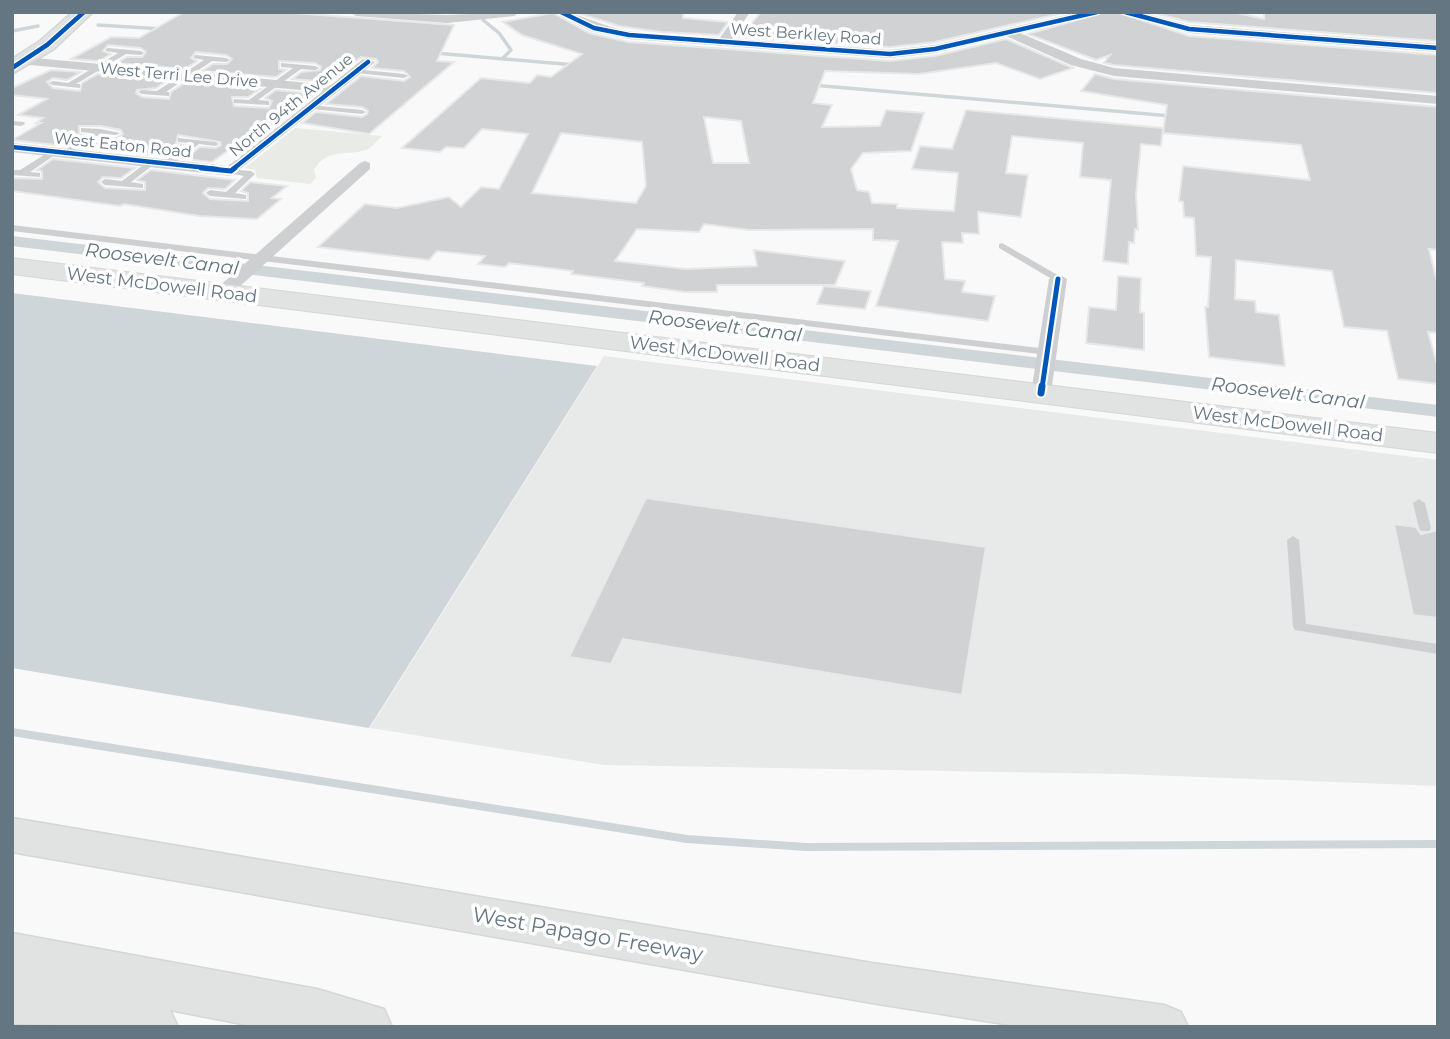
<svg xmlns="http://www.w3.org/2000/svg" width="1450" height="1039" font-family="Montserrat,sans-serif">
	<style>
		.built { fill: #e8e9e9 }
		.green { fill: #e8ebe6 }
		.water { fill: #ced6d9 }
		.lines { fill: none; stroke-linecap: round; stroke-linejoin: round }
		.stream-far1 { stroke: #ced6d9; stroke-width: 3.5 }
		.stream { stroke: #ced6d9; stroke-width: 8 }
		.canal { fill: #ced6d9; fill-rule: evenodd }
		.building { fill: #d0d2d3; stroke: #e8e8e8; stroke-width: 2; fill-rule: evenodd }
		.secondary-casing { stroke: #d5d6d7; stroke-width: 3 }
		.primary-casing { stroke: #d5d6d7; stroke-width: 2 }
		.highway-casing { stroke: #d5d6d6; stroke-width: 3 }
		.lane { fill: #cecfd0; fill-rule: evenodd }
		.street { fill: #cecfd0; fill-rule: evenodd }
		.secondary { fill: #e1e2e2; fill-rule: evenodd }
		.primary { fill: #e1e2e2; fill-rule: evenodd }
		.highway { fill: #e1e2e2; fill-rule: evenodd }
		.cycleway-far2-casing { stroke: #fff; stroke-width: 7 }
		.cycleway-far1-casing { stroke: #fff; stroke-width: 9 }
		.cycleway-casing { stroke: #fff; stroke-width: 11 }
		.cycleway-far2 { stroke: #0057b8; stroke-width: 4.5 }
		.cycleway-far1 { stroke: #0057b8; stroke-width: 5 }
		.cycleway { stroke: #0057b8; stroke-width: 7 }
		.labels { text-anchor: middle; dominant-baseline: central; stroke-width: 7; stroke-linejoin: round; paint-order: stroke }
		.far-street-label { font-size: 16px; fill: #657683; stroke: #fff }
		.street-label { font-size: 18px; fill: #657683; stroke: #fff }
		.water-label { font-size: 19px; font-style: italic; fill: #60757c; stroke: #fff }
		.near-street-label { font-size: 21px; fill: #657683; stroke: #fff }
	</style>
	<rect width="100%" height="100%" fill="#f9f9f9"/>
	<path class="built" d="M604,356L1438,460V786L1122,774L604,765L370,728Z"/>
	<path class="green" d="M295,128L382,136C378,139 374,145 370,148C353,158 328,145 314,170L316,178L310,184L257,178L255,170L245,168Z"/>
	<path class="water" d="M12,293L597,366L369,728L12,668Z"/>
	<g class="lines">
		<path class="stream-far1" d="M483,20L499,33L511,50L503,58
			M98,25L163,29
			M12,31L38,26
			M435,53L575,65
			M812,85L1171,116"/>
		<path class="stream" d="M12,732L687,839L806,847L1438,844"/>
		<path class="canal" d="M12,236L1438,405V417L12,246Z"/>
	</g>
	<path class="building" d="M184,12H280L454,25L437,61L454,62L369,134L302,123L316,112L362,117L367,114L368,111L362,107L326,104L361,76L404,81L410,77L404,71L372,68L378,62L376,59L361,57L330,82L292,79L302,72L320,70L321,67L315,63L279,61V69L286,70L276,77L202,71L213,64H227L232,59L226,55L196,52L191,58L197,61L185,69L116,63L127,57H142L146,52L141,48L108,45L103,51L111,54L99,61L71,59L111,37L139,38Z
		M575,12H683V18L728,22L719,35L662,32L619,26Z
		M761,12H1067L935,42L890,47L737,37L745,24H751Z
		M1105,12H1117L1189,36L1438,55V93L1114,65L1104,63L1110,55L1096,60L1028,34Z
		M1151,12H1233L1264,19V12H1438V41L1189,22Z
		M553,13L589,33L628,42L890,61L935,56L1006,39L1073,68L1040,79L996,63L919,74L825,71L813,103L832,105L822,127L880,126L886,110L924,113L911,151L863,153L851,169L857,190L869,192L872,203L897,204V208L954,211L958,173L912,169L920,146L952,149L966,110L1163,128L1161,146L1141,144L1136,194L1138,230L1135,229L1134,243L1129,242L1128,264L1103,261L1111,180L1080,177L1083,143L1012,136L1006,173L1028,175L1021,217L978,212L979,234L962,233L963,243L942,242L945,279L965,281L962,292L995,296L988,321L876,306L898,241L873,240V229L749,230L704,224L699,232L637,229L615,261L686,269L757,266L754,250L845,261L835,285H717V292H685L642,286L644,283L571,274L573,271L509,263L505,267L478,264L485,256L437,251L429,260L318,247L365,204L397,208L449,197L461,207L481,187L499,189L528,134L482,129L464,148L446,147L440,152L402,148L481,78L530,83L537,75L551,77L582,54L522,35L503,22ZM704,117L741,121L749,163H713ZM561,133L642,142L646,186L636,203L532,193Z
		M51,70L81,72L67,80L53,78L47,82L53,88L80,91L82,83L98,74L168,80L156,88L137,90L136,93L142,97L169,99L171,92L186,82L260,89L248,97H232L234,106L269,108L272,101L265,98L276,90L315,94L242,148L233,147L212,162L184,159L200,147L216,148L221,145L220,142L178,135L176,144L183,145L167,157L84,148L102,137L116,138L123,134L121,130L101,126H79V134L83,135L66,146L12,140L41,123H36L43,118L18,115L47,99L12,95V88Z
		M1095,74L1114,79L1438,107V250L1429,249L1438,286V333L1428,332L1438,368V384L1398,379L1387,331L1344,327L1332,271L1236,260L1235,299L1255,301L1256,312L1279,315L1285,366L1209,357L1205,307H1208L1211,257L1196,256L1194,218L1184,217L1183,202L1179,201L1183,166L1310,180L1301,145L1163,133L1167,105L1081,91Z
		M53,159L135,168L121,178L103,177L98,182L105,188L145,190V182L137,180L151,170L235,180L225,189L208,188L203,193L210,199L248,201V193L241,191L250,182L287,186L272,198L281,199L257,219L199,216L124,204L120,206L12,191V178L42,179V171L37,170Z
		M1118,276L1141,278L1140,312L1144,313V350L1086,343L1089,307L1116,310Z
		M824,286L871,291L865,309L817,304Z
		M646,498L986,547L962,695L623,639L611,664L569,657Z
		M1394,524L1416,527L1421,534L1438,530V618L1413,615Z"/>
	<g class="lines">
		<g class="secondary-casing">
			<path id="secondary" d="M73,12H93L54,49L12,74V59L40,41Z
				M12,818L872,963L1164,1005L1181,1012L1188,1027H1023L872,1003L12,852Z"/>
		</g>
		<g class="primary-casing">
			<path id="primary" d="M12,258L1438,433V453L12,274Z"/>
		</g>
		<g class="highway-casing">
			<path id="highway" d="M12,933L317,989L384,1009L392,1027H257L170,1010L178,1027L12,1024Z"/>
		</g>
		<path class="lane" d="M108,48L141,51L144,53L141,55L126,54L76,84H80V88L53,85L49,83L53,81L68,83L118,53L106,51V49Z
			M196,55L226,58L230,60L226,62L212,61L166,92H169V96L142,94L138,92L142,90L157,91L204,60L194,58V56Z
			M281,63L315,66L319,68L315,70L301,69L258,100L269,101V105L234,103V99L249,100L293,68L281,67Z
			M354,69L404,74L408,76L404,78L357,73L353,71Z
			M309,105L362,110L366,112L362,114L312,109H309Z
			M12,121L24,122L25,124L21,126L12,125Z
			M81,128L100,129L120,133L116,135L101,134L69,155H63V151L91,133L81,132Z
			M178,138L215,142L219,144L215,146L199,144L170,166H164V162L190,143L178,142Z
			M52,150L59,152L30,172L40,173V177L12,175V170H20Z
			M150,160L157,162L131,182L143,184V188L105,185L101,182L105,179L122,181Z
			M228,169L251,171L255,174L235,193L246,195V199L210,196L206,193L210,190L226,192L244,176L228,173Z
			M12,225L1048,349L1053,352L1048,355L12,231Z
			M1002,243L1061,277L1063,279L1058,282L1055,281L999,248V244Z
			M1419,499L1425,503L1431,528L1429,531H1421L1419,528L1413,503Z
			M1293,536L1299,540L1306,624L1438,644V654L1295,630L1293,627L1287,540Z"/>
		<path class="street" d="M350,12L447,15L520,12L514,16L447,23L356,16Z
			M555,12C580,12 602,27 628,31C658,36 689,36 720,38L738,12H750L732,39L890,50L935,45L1080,12H1103L1020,33L1081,59L1114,68L1438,96V104L1114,76L1071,65L1006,36L935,53L890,58L629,39L590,31Z
			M1119,12H1140L1189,25L1438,44V52L1189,33Z
			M24,57L331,85L363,59L375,62L231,176L12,152V143L228,166L322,92L19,64L17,61Z
			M365,161L370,163V169L228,297H216L213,293L216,289L360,163Z
			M1058,274L1067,279L1051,393L1041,399L1031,393L1049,279Z"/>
		<use href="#secondary" class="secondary"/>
		<use href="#primary" class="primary"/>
		<use href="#highway" class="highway"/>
		<g class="cycleway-far2-casing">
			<path id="cycleway-far2" d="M561,12L594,28L629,35L890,54L935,49L1097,12
				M1125,12L1189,29L1438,48
				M12,68L47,45L84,12
				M12,147L217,169
				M233,169L368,62"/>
		</g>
		<g class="cycleway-far1-casing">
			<path id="cycleway-far1" d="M201,168L231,171L235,168
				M1042,388L1058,279"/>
		</g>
		<g class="cycleway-casing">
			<path id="cycleway" d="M1041,393L1042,386"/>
		</g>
		<use href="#cycleway-far2" class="cycleway-far2"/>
		<use href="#cycleway-far1" class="cycleway-far1"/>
		<use href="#cycleway" class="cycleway"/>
	</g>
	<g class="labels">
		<g class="far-street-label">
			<text transform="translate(806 34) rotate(4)">West Berkley Road</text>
			<text transform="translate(179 75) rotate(5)">West Terri Lee Drive</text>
			<text transform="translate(291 105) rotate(-39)">North 94th Avenue</text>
			<text transform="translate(123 145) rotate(6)">West Eaton Road</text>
		</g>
		<g class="street-label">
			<text transform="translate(162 285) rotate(7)">West McDowell Road</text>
			<text transform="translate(725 354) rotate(7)">West McDowell Road</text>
			<text transform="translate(1288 424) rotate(7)">West McDowell Road</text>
		</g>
		<g class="water-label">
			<text transform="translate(162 259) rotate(7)">Roosevelt Canal</text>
			<text transform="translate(725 326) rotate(7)">Roosevelt Canal</text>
			<text transform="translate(1288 393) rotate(7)">Roosevelt Canal</text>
		</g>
		<g class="near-street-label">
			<text transform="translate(588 934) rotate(10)">West Papago Freeway</text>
		</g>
	</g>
	<rect width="1450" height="1039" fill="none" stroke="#657683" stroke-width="28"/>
</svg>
